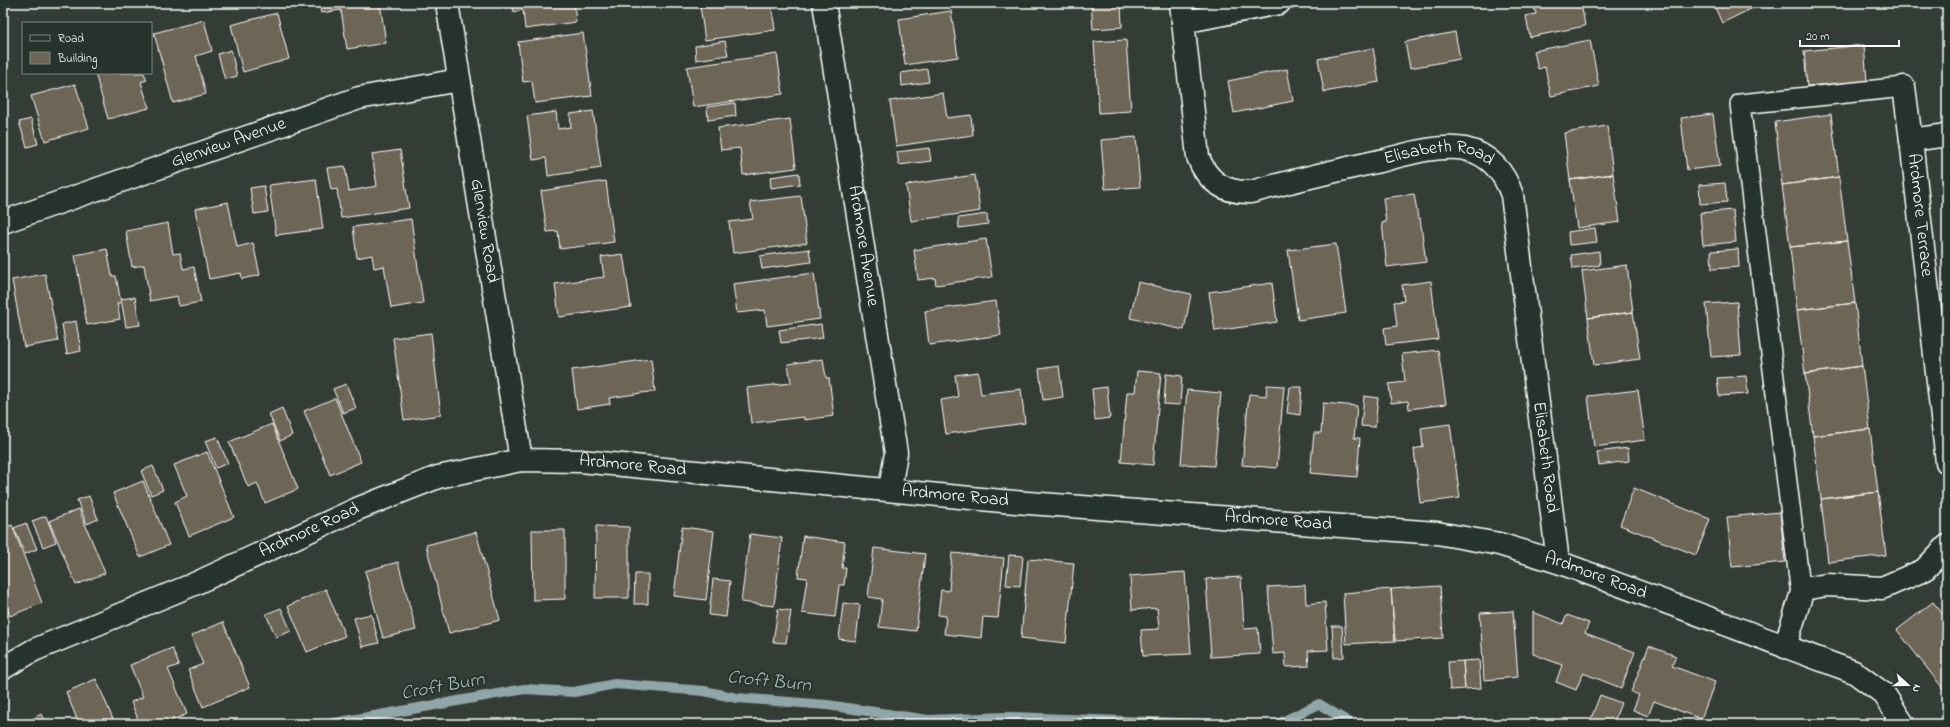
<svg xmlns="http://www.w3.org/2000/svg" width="1950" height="727" font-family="'Indie Flower',sans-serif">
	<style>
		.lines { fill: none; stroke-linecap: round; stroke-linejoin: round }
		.stream { stroke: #91a6a8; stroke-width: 10 }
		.building { fill: #6d6555; stroke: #fff }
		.lane-casing { stroke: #fff; stroke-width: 22 }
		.street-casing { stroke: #fff; stroke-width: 25 }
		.lane { stroke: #26332d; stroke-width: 19 }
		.street { stroke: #26332d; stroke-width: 22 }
		.labels { text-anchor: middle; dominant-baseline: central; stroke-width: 4; stroke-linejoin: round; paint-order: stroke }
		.street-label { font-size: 18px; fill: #fff; stroke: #26332d }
		.water-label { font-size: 19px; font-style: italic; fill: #adbcbe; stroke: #26332d }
	</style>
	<rect width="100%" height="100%" fill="#343d35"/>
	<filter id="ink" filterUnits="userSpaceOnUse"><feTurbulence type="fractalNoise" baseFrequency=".025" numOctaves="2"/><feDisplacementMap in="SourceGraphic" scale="8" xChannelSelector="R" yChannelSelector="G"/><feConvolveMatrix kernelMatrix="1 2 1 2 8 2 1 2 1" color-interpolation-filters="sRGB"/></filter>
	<g filter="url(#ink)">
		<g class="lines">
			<path class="stream" d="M329,724L525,689L574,692L615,684L704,691L737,698L827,705L928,720L1008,717L1208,724
				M1278,724L1319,704L1347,721L1349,724"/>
		</g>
		<path class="building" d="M319,3H380L386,43L347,49L341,10L321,13Z
			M512,3H574L576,22L525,29L523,10L514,12Z
			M723,3H771L775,30L705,40L700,6Z
			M1091,3H1121L1122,27L1093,29Z
			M1533,3H1581L1585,26L1530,37L1526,16L1536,14Z
			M1713,3H1763L1722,23Z
			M951,11L958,57L905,65L899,19Z
			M277,13L289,59L243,72L231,25Z
			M204,20L212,51L196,56L206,94L173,103L154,33Z
			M1455,32L1460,59L1410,68L1405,42Z
			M583,33L592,96L535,103L532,81L523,82L518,42Z
			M1126,40L1131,111L1099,113L1094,42Z
			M1590,40L1599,86L1551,96L1545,67L1538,69L1534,51Z
			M725,41L728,55L696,60L695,46Z
			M1864,45L1867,81L1807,86L1804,51Z
			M1373,48L1379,82L1324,92L1318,59Z
			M231,50L237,76L225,80L218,54Z
			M777,54L783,94L693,107L687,67Z
			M927,69L929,82L902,86L901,73Z
			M1287,69L1293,101L1234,113L1228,81Z
			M95,73H144L147,80L141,82L149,108L108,119Z
			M75,84L89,128L45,141L31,96Z
			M943,93L947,118L971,115L973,135L896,146L890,101Z
			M735,103L736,116L708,120L707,107Z
			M593,111L601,168L548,176L546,158L533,160L527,116L556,112L558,129L571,127L570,114Z
			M1713,114L1720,166L1687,170L1681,118Z
			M1831,114L1839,177L1782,185L1775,122Z
			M31,119L38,144L27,147L19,122Z
			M790,119L796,168L743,175L740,148L721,150L718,128Z
			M1607,126L1613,174L1570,180L1564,133Z
			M1136,137L1140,187L1105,189L1101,140Z
			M929,148L931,161L899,165L897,152Z
			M400,150L409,208L341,218L337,189L331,190L327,168L345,166L349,191L377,186L372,154Z
			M799,173L800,184L771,188L770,177Z
			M1613,174L1620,222L1577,228L1570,180Z
			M975,175L980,211L911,221L906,185Z
			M1839,177L1847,241L1790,247L1782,185Z
			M316,179L323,229L276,235L269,185Z
			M606,181L614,242L560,249L558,231L547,232L541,191Z
			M1725,183L1727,202L1700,204L1699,185Z
			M264,186L268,212L254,214L250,188Z
			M1414,194L1418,218H1420L1426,262L1387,267L1382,223L1386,222L1383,198Z
			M801,196L807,243L733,253L729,222L753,219L750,202Z
			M228,202L237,247L253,243L260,275L242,279L241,273L209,279L195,209Z
			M1733,210L1736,242L1703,245L1700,213Z
			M987,214L988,224L959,228L958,218Z
			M411,219L423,303L391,308L384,266L374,268L372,255L357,258L353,227Z
			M168,223L173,254L180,253L183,269L194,267L201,302L179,306L177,296L150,301L144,265L132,267L126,231Z
			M1595,228L1597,242L1569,245L1568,232Z
			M986,239L992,277L936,285L935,278L918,280L914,250Z
			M1847,241L1855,303L1797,310L1790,247Z
			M1336,244L1346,313L1298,320L1288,250Z
			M107,249L112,276H116L121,303H117L120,319L87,325L75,255Z
			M809,249L811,262L762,269L760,256Z
			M1738,249L1739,267L1712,269L1711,251Z
			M1599,251L1600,265L1573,269L1571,255Z
			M623,254L631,307L559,317L555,284L604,277L601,257Z
			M1627,265L1633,312L1588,318L1582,271Z
			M814,273L820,319L767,326L765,310L737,313L733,284Z
			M45,274L58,341L24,347L12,280Z
			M1431,281L1438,339L1386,345L1384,328L1397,326L1394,302L1404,301L1402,285Z
			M1138,282L1191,294L1184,330L1130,318Z
			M1272,283L1277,322L1215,331L1209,292Z
			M135,297L140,325L126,327L121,299Z
			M996,301L1001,335L929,345L925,311Z
			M1737,302L1741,355L1711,357L1706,304Z
			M1855,303L1862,366L1805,374L1797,310Z
			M1633,312L1640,359L1594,365L1588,318Z
			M76,321L81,351L67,354L62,324Z
			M821,324L823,338L781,343L779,330Z
			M431,333L441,415L404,420L393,338Z
			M1438,350L1446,404L1409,409L1408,401L1391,403L1389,384L1405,382L1402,354Z
			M651,359L655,391L609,398L610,404L577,409L572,370Z
			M823,359L826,378H829L834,416L804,420V417L751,423L747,388L791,383L788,364Z
			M1059,366L1063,397L1043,400L1039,369Z
			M1862,366L1870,429L1813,436L1805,374Z
			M1137,371L1161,373L1153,465L1121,462L1127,392H1135Z
			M978,372L981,394L1021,389L1025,423L946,434L941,400L958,397L955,375Z
			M1166,374L1182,376L1180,405L1164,404Z
			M1746,376L1748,394L1719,396L1717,378Z
			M346,384L356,408L343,413L333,389Z
			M1267,385L1284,386L1277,468L1242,465L1249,394L1266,396Z
			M1107,387L1110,418L1095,420L1092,389Z
			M1290,387H1302L1300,415L1287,413Z
			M1187,390L1221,393L1214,466L1181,464Z
			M1638,390L1645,440L1594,447L1588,396Z
			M1364,396L1378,398L1375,427L1361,426Z
			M335,398L361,462L330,475L304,411Z
			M1323,403L1357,406L1354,438H1360L1357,477L1310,473L1314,433H1321Z
			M282,408L292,435L280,441L269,414Z
			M272,424L298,489L265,503L257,483L248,487L229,442Z
			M1450,424L1460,498L1420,503L1414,449L1423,447L1421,428Z
			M1870,429L1878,492L1821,499L1813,436Z
			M217,437L228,463L216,468L205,441Z
			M1628,448L1629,461L1599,465L1597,452Z
			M207,452L234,517L189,536L175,502L187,496L174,465Z
			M153,466L163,490L151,495L141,471Z
			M143,481L169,545L140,557L113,493Z
			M1634,488L1710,519L1696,555L1620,525Z
			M1878,492L1886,555L1828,562L1821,499Z
			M89,496L98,519L87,524L77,500Z
			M79,509L105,573L76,585L49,521Z
			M1780,512L1785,562L1732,567L1727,517Z
			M46,516L56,542L43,547L32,521Z
			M26,523L37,549L25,554L14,528Z
			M12,525L42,603L10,616L7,609L3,610V528Z
			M596,526L629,527V598H595Z
			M682,527L714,531L706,600L674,596Z
			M532,530H565V599L533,600Z
			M476,532L500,620L449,633L426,545Z
			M750,534L782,538L774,606L741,602Z
			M803,536L845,542L842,568H846L844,585H839L835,617L802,613L807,578L798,577Z
			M874,548L925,554L916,631L879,627L882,599L868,597Z
			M952,553L1004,558L998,618L983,617L981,638L944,634L946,616L938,615L941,590L949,591Z
			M1009,555L1023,556L1020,586L1006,585Z
			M1028,559L1074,563L1066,643L1021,638Z
			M398,562L416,630L383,638L365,571Z
			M1185,572L1191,654L1143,656L1141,630L1159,629L1157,608L1132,610L1130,576Z
			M635,574H648V604H634Z
			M1241,577L1244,629L1258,628L1260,654L1211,657L1206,579Z
			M713,579L730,581L726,617L709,615Z
			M1305,585L1306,604L1325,602L1328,650L1308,651L1309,666L1286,667L1285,653L1273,654L1268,587Z
			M1440,586L1443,638L1395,641L1391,589Z
			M326,589L345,636L307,652L288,606Z
			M1391,589L1395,641L1346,644L1343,593Z
			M1933,602L1947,619V690L1945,691L1897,630Z
			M843,603L860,605L856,641L839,639Z
			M281,608L291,631L276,637L266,614Z
			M778,609L791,611L786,643L773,642Z
			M1513,611L1518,677L1484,680L1480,613Z
			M1533,612L1563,624L1567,615L1589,623L1585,633L1635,652L1621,688L1583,673L1576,690L1556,682L1562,665L1533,654Z
			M371,614L379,643L362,647L354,618Z
			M223,622L250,687L203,707L188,670L203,664L191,636Z
			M1332,626H1342L1344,657L1334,658Z
			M1649,646L1676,656L1672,666L1715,682L1701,719L1654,701L1648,716L1633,710L1639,695L1631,692Z
			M172,648L179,665L168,669L187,714L164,724H140L131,702L143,697L130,665Z
			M1479,660L1481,688L1465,689L1463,661Z
			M1463,661L1465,689L1450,690L1448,662Z
			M96,679L115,724H79L66,692Z
			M1600,695L1621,703L1613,724H1589Z
			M41,714L46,724H24Z"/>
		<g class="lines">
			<g class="lane-casing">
				<path id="lane" d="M1801,595L1740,104L1904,87"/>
			</g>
			<g class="street-casing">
				<g id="street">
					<path id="s1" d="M447,3L521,460"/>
					<path id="s2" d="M824,3L896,453L890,489"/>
					<path id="s3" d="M1181,3L1198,157C1207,181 1224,193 1251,192C1295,180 1339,170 1384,160C1407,154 1441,144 1465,149C1489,154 1504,172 1512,195L1558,562"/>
					<path d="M1183,22L1279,3"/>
					<path id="s4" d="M1904,87L1911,140L1947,462"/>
					<path d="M1911,140L1947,135"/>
					<path id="s5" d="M3,222L359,98L459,80"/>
					<path d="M1785,647L1803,589L1827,585L1882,588L1924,570L1947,546"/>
					<path id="s6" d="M3,668L34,650L192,585L357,509L438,477L521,460L580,461L1002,501L1437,533L1499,544L1558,562L1854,672L1884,694L1903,724"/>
				</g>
			</g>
			<use href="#lane" class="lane"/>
			<use href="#street" class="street"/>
		</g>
	</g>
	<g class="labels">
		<g class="street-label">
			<text stroke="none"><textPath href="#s5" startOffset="239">Glenview Avenue</textPath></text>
			<text stroke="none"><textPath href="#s3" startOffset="417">Elisabeth Road</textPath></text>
			<text stroke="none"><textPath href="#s4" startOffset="129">Ardmore Terrace</textPath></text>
			<text stroke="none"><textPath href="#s1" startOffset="231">Glenview Road</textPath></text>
			<text stroke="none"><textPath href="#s2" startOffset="246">Ardmore Avenue</textPath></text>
			<text stroke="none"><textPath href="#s3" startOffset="776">Elisabeth Road</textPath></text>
			<text stroke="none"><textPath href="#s6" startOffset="672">Ardmore Road</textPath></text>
			<text stroke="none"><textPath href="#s6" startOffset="996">Ardmore Road</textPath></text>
			<text stroke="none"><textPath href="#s6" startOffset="1320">Ardmore Road</textPath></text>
			<text stroke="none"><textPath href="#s6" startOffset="336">Ardmore Road</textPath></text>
			<text stroke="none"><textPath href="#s6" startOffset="1644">Ardmore Road</textPath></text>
		</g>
		<g class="water-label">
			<text transform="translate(769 682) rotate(6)">Croft Burn</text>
			<text transform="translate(443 687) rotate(-10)">Croft Burn</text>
		</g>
	</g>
	<rect width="1950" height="727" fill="none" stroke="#26332d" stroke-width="16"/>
	<rect x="8" y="8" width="1934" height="711" fill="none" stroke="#fff" stroke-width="1.5" filter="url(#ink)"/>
	<rect x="22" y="22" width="130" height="52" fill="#26332d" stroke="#7d8581"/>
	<rect x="30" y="35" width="20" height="6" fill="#26332d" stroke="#7d8581"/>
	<text x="58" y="42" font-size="12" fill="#ffffff">Road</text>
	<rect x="30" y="52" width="20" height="12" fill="#6d6555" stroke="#7d8581"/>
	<text x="58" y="62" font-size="12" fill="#ffffff">Building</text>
	<g transform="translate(1908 685) rotate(111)" stroke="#26332d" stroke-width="3" paint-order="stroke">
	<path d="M0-3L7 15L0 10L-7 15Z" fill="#ffffff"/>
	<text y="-6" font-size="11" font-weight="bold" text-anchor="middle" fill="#ffffff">N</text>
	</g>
	<path d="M1800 40v6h99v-6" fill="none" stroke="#ffffff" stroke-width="2"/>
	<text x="1806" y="40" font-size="12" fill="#ffffff" stroke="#26332d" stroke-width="3" paint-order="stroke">20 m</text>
</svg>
